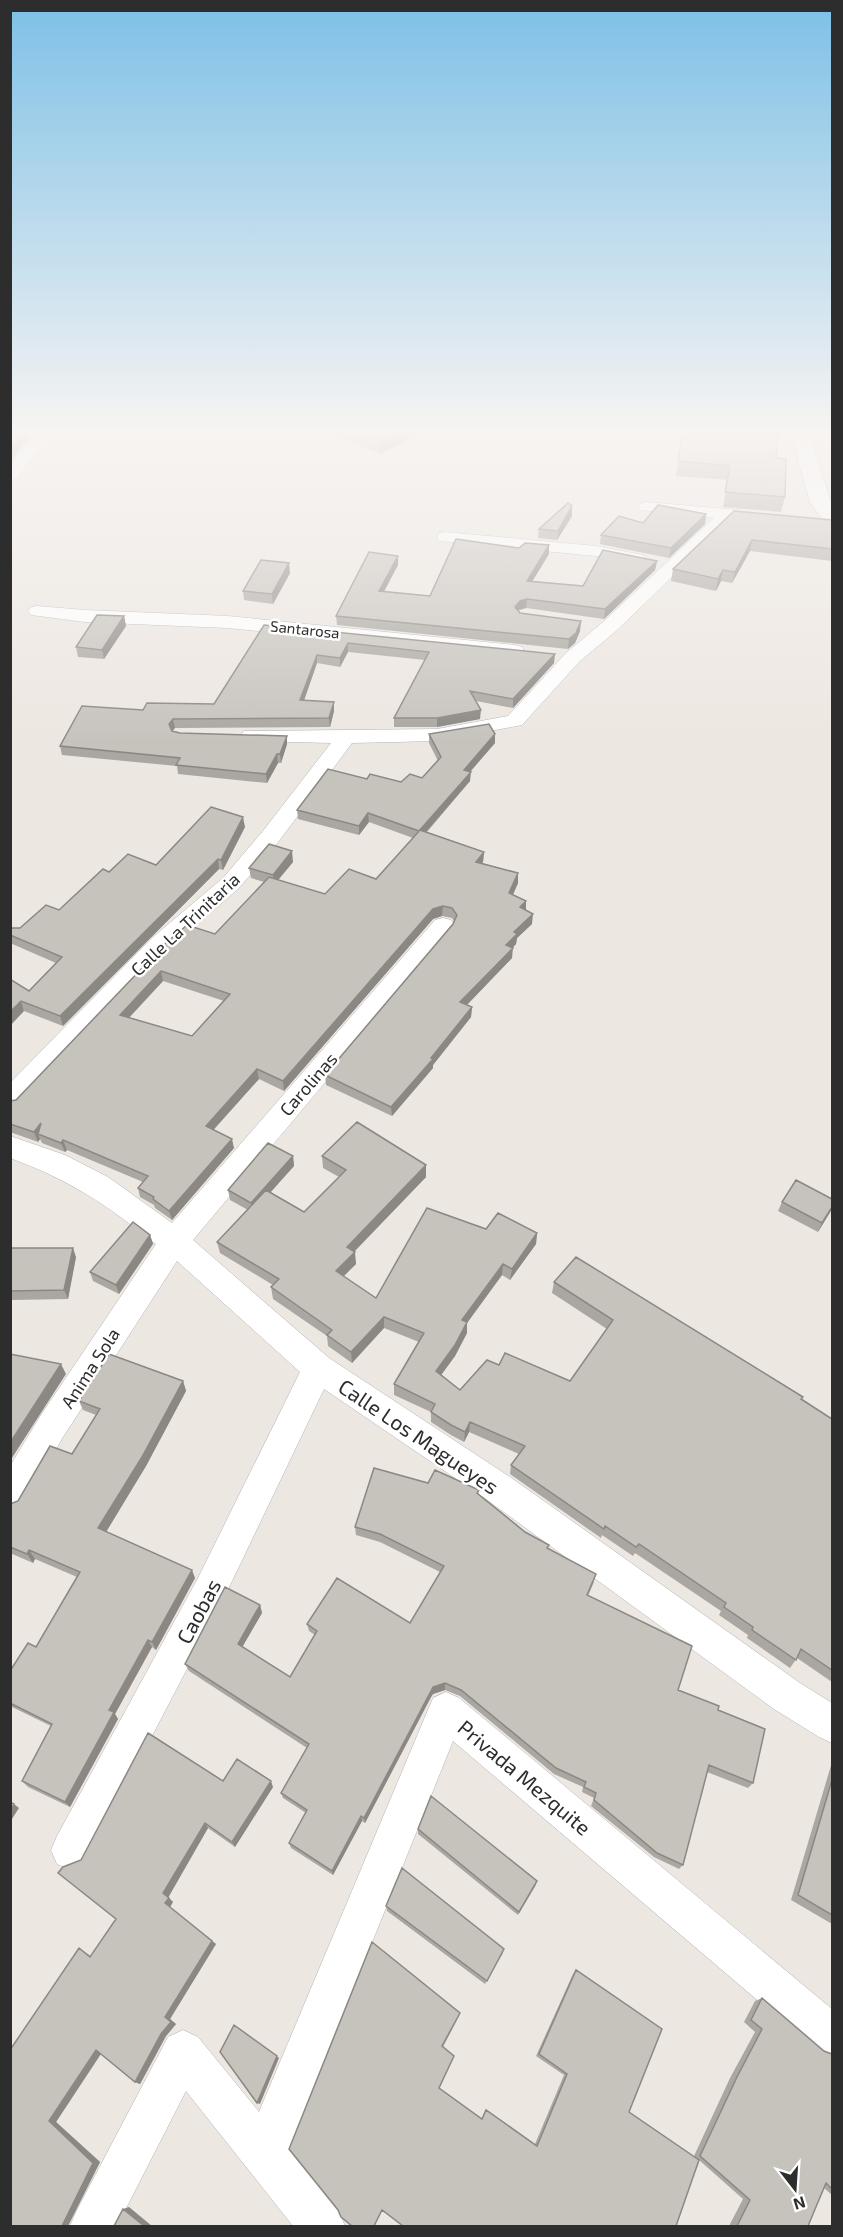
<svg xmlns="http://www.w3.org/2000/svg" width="843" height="2237" font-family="'Exo 2',sans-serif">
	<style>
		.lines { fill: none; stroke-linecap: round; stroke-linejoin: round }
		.minor-casing { stroke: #b1b4bc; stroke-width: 1 }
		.secondary-casing { stroke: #b1b4bc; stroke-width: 1 }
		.minor { fill: #fff; fill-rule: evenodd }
		.secondary { fill: #fff; fill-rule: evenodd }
		.wall { fill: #aaa7a2; fill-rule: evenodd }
		.shaded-wall { fill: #8b8884 }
		.building { fill: #c6c2bc; stroke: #8b8884; stroke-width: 1.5; fill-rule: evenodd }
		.labels { text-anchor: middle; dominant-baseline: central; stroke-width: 5; stroke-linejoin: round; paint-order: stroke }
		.far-street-label { font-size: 15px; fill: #2d2d2d; stroke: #fff }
		.street-label { font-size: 18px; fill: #2d2d2d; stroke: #fff }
		.near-street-label { font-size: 21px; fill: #2d2d2d; stroke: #fff }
	</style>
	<rect width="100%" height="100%" fill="#ede7e1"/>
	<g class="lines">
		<g class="minor-casing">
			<path id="minor" d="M39,430H55L16,479L10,481V465Z
				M646,502L739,510L747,515L745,519H732L616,631L580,661L522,725L437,741L352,743L279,841L239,888L168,950L19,1107L10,1110V1083L152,938L223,878L263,831L331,743L251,741L244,739L241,735L244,731L437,729L508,716L566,653L602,623L714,518L640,510L638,507L640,504Z
				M445,532L596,546L643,555L646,559L643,563L637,564L596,556L439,541L437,537L439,533Z
				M37,606L85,610L228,616L515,645L522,647L524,651L522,655L515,657L228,628L85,622L31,615L28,611L31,607Z
				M443,918L451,920L455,926L451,932L193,1240L329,1358L510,1477L800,1683L832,1703V1743L819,1737L774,1709L486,1499L324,1389L222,1602L85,1864L71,1870L57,1864L51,1850L57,1836L198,1578L300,1372L177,1261L63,1437L22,1509L10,1514V1466L41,1415L156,1244C107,1205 70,1180 10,1158V1136L65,1155L108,1177L172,1223L435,920Z
				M446,1692L459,1698L832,2009V2057L817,2051L453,1741L289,2149L338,2210L345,2226H293L186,2091L117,2226H70L77,2210L168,2037L183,2030L198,2037L259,2112L433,1698Z"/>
		</g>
		<g class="secondary-casing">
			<path id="secondary" d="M790,430H808L832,505V524L825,522L810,503Z"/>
		</g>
		<use href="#minor" class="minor"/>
		<use href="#secondary" class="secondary"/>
	</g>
	<path class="wall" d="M330,430H429L380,454L330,434Z
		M683,430L776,458L785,497L781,512L723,507L728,480L676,476Z
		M572,506V516L557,540L538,538L539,529Z
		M734,511L832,520V561L750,551L732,583L721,581L716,591L671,581L673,569Z
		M706,514L705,524L669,558L600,544L601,535L643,523Z
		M549,554L532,581L583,586L657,561L655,570L604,619L526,608L519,610V611L520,613L580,631L575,643L568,649L337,625L336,616L398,556V565L384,592L430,596Z
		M290,573L273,604L244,600L243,591Z
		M124,616L126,626L104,659L78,657L76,647Z
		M264,625L554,663L513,708L476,701L480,719L437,727H394V718L425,660L348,652L340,667L317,663L304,700L334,711L330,727L175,728L172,731L180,733L287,744L281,763H278L267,783L178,774L177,766L62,755L60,746L143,710L214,704Z
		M429,734L495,743L470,771V781L427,832L484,852L483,862L482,863L518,873V883L513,895L526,901V910L532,924L517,938L516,944L512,948V958L467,1005L472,1007L471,1017L433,1065V1068L392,1116L326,1085L325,1075L453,924L454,921L452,918L442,916L433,919L284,1091L259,1079L213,1130L234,1148L172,1220L155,1208L154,1205L140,1197L138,1188L143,1182L67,1150L65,1152L42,1143L40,1139L38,1142L10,1132V1101L16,1100L167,942L215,934L264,882L251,878L249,868L293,862L278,880L325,894L376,879L413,838L369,822L359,835L298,819L297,810L367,779L401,782L422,778L438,761L429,743ZM163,981L224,1001L192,1036L129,1018Z
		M245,827L223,870L219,869L63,1026L24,1011L10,979L29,991L56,963L10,943V928H20L59,910L109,872L156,865Z
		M293,1156L294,1166L270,1192L304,1212L339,1177L323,1168L322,1156L426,1177L354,1252L356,1264L343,1276L376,1298L486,1229L537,1233L536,1244L510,1280L502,1275L467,1323V1333L455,1356L441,1375L460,1390L499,1365L570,1381L607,1329L552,1293L554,1282L802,1399L832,1419V1682L797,1658L790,1668L747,1638L748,1635L719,1615L721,1611L635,1553L633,1556L602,1535L601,1538L510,1474L511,1465L519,1454L469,1432L464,1442L451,1435L431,1422V1412L394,1395V1384L419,1342L384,1328L352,1363L328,1346L327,1336L273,1299L271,1287L273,1285L220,1253L217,1242L248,1210L230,1200L228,1190Z
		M832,1199V1209L818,1232L778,1211L782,1202Z
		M150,1235L153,1244L119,1294L93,1281L90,1272Z
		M11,1248L76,1257L68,1299L10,1300Z
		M183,1381L186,1391L146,1466L106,1532L195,1578L156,1650L152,1647L115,1714L118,1719L70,1807L28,1787L22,1781L51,1726L10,1706V1671L36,1647L77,1577L35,1559L33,1563L10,1553V1504L18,1501L72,1454L96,1415L83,1410L79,1401Z
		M428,1483L479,1490L478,1494L525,1532L594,1582L588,1596L678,1690L718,1710L753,1783L748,1788L707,1772L683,1865L679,1869L654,1857L591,1806L594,1798L582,1792L583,1787L554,1774L460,1696L445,1690L433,1694L431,1697L365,1823L362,1821L333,1875L291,1848L289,1843L306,1813L283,1798L281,1793L307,1748L189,1671L185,1664L260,1605L262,1613L242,1647L290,1677L315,1635L309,1631L307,1624L410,1623L440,1572L380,1542L356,1535L355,1527Z
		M832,1762V1924L791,1900Z
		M223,1781L273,1787L235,1847L208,1828L168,1897L173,1902L170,1907L216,1944L170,2019L176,2024L166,2036L140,2084L135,2082L101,2054L56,2122L100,2162L68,2226H10L79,1948L91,1956L116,1919L81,1860Z
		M418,1829L536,1885L518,1915L418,1834Z
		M386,1906L503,1953L485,1984L387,1911Z
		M576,1970L629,2112L697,2159L694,2156L730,2078L755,2032L744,2022L755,2001L762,1998L824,2051L832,2054V2195L824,2188L808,2226H729L743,2199L699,2160L341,2217L459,2016L443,2047L439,2088L482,2119L485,2111L486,2110L535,2144L564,2075L536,2056L573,1974Z"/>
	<path class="shaded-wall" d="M28,430H36L10,461V450Z
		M403,430H429L380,454L379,441Z
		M572,506V516L557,540L558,531Z
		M706,514L705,524L669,558L671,548Z
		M752,540L750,551L732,583L735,572Z
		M549,545V554L527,590V581Z
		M398,556V565L379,600V591Z
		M657,561L655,570L604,619L605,609Z
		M289,563L290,573L273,604L272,594Z
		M723,570L721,581L716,591L718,579Z
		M527,599L526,608L519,610L515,616V607L520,601Z
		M124,616L126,626L104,659L102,650Z
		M581,621L580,631L575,643L568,649L569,639Z
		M348,643V652L340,667V658Z
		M555,654L554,663L513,708V699Z
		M317,655V663L301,709L300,700Z
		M334,702V711L330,727L329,718Z
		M481,710L480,719L437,727V718Z
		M173,719L175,728L170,733L169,724Z
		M495,734V743L464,779V770Z
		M287,736V744L281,763L280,754Z
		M277,754L278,763L267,783L266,774Z
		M471,772L470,781L419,840V831Z
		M368,813L369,822L359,835V826Z
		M243,817L245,827L223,870L221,860Z
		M292,851L293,862L274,885L273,875Z
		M484,852L483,862L475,872L476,862Z
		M218,859L219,869L63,1026L60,1016Z
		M518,873V883L509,903V893Z
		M526,901V911L520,907Z
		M443,906L442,916L433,919L284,1091L283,1081L433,909Z
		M533,914L532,924L517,938L516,944L506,955V945L514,932Z
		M513,948L512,958L460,1012V1002Z
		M161,971L163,981L122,1025L120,1015Z
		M21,1001L24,1011L10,1026V1012Z
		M472,1007L471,1017L433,1065V1068L392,1116L391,1107Z
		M257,1069L259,1079L208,1136L206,1126Z
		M41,1123L38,1134L40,1139L38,1142L34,1132Z
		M232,1139L234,1148L172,1220L169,1211Z
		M63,1140L67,1150L65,1152L61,1143Z
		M293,1156L294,1166L253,1212L251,1203Z
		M426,1165V1177L348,1258L347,1247Z
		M832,1207V1209L818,1232L822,1223Z
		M537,1233L536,1244L510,1280L512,1269Z
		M150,1235L153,1244L119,1294L116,1285Z
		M73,1248L76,1257L68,1299L64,1290Z
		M355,1252L356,1264L337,1283L336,1271Z
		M503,1264L502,1275L467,1323V1333L455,1356L436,1382V1371L462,1320Z
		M384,1317V1328L352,1363L351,1352Z
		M61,1364L66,1374L10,1461V1443Z
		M183,1381L186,1391L146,1466L103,1537L98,1528Z
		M470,1422L469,1432L464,1442L465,1432Z
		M29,1550L35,1559L33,1563L27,1554Z
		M192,1570L195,1578L156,1650L152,1642Z
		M260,1605L262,1613L240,1651L238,1644Z
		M148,1640L152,1647L115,1714L118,1719L70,1807L65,1802L109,1710Z
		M445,1683V1690L433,1694L431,1697L365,1823L364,1818L431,1691L433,1687Z
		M271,1781L273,1787L235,1847L232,1842Z
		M14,1804L19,1808L10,1822V1811Z
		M361,1816L362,1821L333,1875L332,1871Z
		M205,1823L208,1828L168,1898L163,1893Z
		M169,1898L173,1902L170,1907L165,1903Z
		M212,1941L216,1944L170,2019L176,2024L166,2036L140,2084L135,2082L165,2017Z
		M234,2025L279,2058L260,2104L257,2103Z
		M96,2050L102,2052L56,2122L100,2162L68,2226H62L49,2121Z
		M129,2207L152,2226H144L123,2209Z"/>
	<path class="building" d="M10,430H28L10,450Z
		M351,430H403L379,441Z
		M683,430H778L776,458L786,459L785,497L725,492L730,466L678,461Z
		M568,503L572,506L558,531L539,529Z
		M658,505L706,514L671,548L601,535L619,516L643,523Z
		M734,511L832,520V549L752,540L735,572L723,570L718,579L673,569Z
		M456,539L519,548L525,543L549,545L527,581L583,586L603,550L657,561L605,609L527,599L520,601L515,607L520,613L581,621L576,633L569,639L336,616L369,552L398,556L379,591L430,596Z
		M261,560L289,563L272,594L243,591Z
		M97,615L124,616L102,650L76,647Z
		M264,625L555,654L513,699L470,691L481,710L437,718H394L429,652L348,643L340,658L317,655L300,700L334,702L329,718L173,719L169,724L172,731L180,733L287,736L280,754H277L266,774L176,765L180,758L60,746L82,706L143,710L147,703L214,704Z
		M489,724L495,734L464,770L471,772L419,831L368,813L359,826L297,810L328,769L367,779L370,774L401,782L410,774L422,778L441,757L429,734Z
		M211,807L243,817L221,860L218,859L60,1016L21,1001L10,1012V979L29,991L62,957L10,935V928H20L46,905L59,910L103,869L109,872L128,854L156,865Z
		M420,830L484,852L476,862L518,873L509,893L526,901L520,907L533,914L514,932L517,934L506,945L513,948L460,1002L472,1007L431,1058L433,1059L391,1107L325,1075L453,924L457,915L452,908L443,906L433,909L283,1081L257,1069L206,1126L232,1139L169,1211L153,1199L154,1197L138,1188L148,1176L63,1140L61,1143L38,1134L41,1123L34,1132L10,1124V1101L16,1100L167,942L187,925L215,934L269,877L325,894L349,869L376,879ZM161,971L230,994L192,1036L120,1015Z
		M269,844L292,851L273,875L249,868Z
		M357,1122L426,1165L347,1247L355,1252L336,1271L376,1298L427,1208L486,1229L498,1213L537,1233L512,1269L503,1264L462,1320L467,1322L455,1345L436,1371L460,1390L487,1360L499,1365L505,1353L570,1381L613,1320L554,1282L576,1257L803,1397L801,1399L832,1419V1670L801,1649L796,1660L752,1630L753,1627L724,1607L726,1603L639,1544L636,1547L605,1526L604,1529L511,1465L525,1446L470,1422L465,1432L451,1425L431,1412L435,1404L394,1384L424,1333L384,1317L351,1352L327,1335L332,1330L271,1287L279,1279L217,1242L266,1190L304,1212L346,1170L322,1156Z
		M268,1143L293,1156L251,1203L228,1190Z
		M796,1180L832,1199V1207L822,1223L782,1202Z
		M133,1222L150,1235L116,1285L90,1272Z
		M11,1248H73L64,1290L10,1291Z
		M10,1354L61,1364L10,1443Z
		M109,1354L183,1381L142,1457L98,1528L192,1570L152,1642L148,1640L109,1710L114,1712L65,1802L22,1781L52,1724L10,1703V1671L28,1643L36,1647L80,1572L29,1550L27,1554L10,1547V1504L18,1501L50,1446L72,1454L100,1409L79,1401Z
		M374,1468L428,1483L435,1470L479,1490L477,1493L525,1532L549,1545L547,1548L596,1574L587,1595L692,1646L678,1690L719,1706L718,1710L765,1729L753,1783L709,1765L683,1865L657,1853L594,1800L596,1793L584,1787L586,1782L556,1768L461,1690L445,1683L433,1687L431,1691L364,1818L361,1816L332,1871L289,1843L307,1810L281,1793L309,1744L185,1664L225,1587L260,1605L238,1644L290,1677L317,1631L307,1624L337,1578L410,1623L444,1566L380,1534L355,1527Z
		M148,1733L223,1781L237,1759L271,1781L232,1842L205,1823L163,1893L169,1898L165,1903L212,1941L165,2017L171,2022L161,2034L135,2082L96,2050L49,2121L93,2163L62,2226H10V2050L79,1948L90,1957L116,1919L58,1873L63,1867L81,1860Z
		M832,1780V1915L798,1895Z
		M431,1796L537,1881L519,1912L418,1829Z
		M10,1802L14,1804L10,1811Z
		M402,1868L504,1949L487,1981L386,1906Z
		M372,1942L460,2013L442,2046L454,2056L439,2088L482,2119L486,2110L537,2146L567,2074L539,2054L576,1970L662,2029L629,2112L699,2160L676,2226H403L382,2210L374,2226H352L341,2217L338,2210L289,2149Z
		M762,1998L824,2051L832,2054V2189L826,2183L808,2226H737L750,2200L700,2156L737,2077L762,2029L751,2020Z
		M234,2025L277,2056L257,2103L220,2052Z
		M123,2209L144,2226H114Z"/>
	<linearGradient id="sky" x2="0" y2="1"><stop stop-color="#7dc0e7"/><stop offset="0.58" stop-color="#f7f4f2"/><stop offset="1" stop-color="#f7f4f2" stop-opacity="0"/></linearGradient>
	<rect width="843" height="743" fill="url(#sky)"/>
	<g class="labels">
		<g class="far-street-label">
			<text transform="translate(305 629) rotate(6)">Santarosa</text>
		</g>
		<g class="street-label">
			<text transform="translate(185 924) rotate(-43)">Calle La Trinitaria</text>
			<text transform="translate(308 1084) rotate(-49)">Carolinas</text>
			<text transform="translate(90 1368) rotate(-57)">Anima Sola</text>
		</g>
		<g class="near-street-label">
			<text transform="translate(419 1436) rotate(34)">Calle Los Magueyes</text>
			<text transform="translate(198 1611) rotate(-62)">Caobas</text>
			<text transform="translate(525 1777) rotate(40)">Privada Mezquite</text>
		</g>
	</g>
	<rect width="843" height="2237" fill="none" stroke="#2d2d2d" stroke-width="24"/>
	<g transform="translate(795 2189) rotate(163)" stroke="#ffffff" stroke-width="4.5" paint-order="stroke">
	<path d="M0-4.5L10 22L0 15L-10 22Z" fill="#2d2d2d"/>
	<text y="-9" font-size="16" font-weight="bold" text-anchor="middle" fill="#2d2d2d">N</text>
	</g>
</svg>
